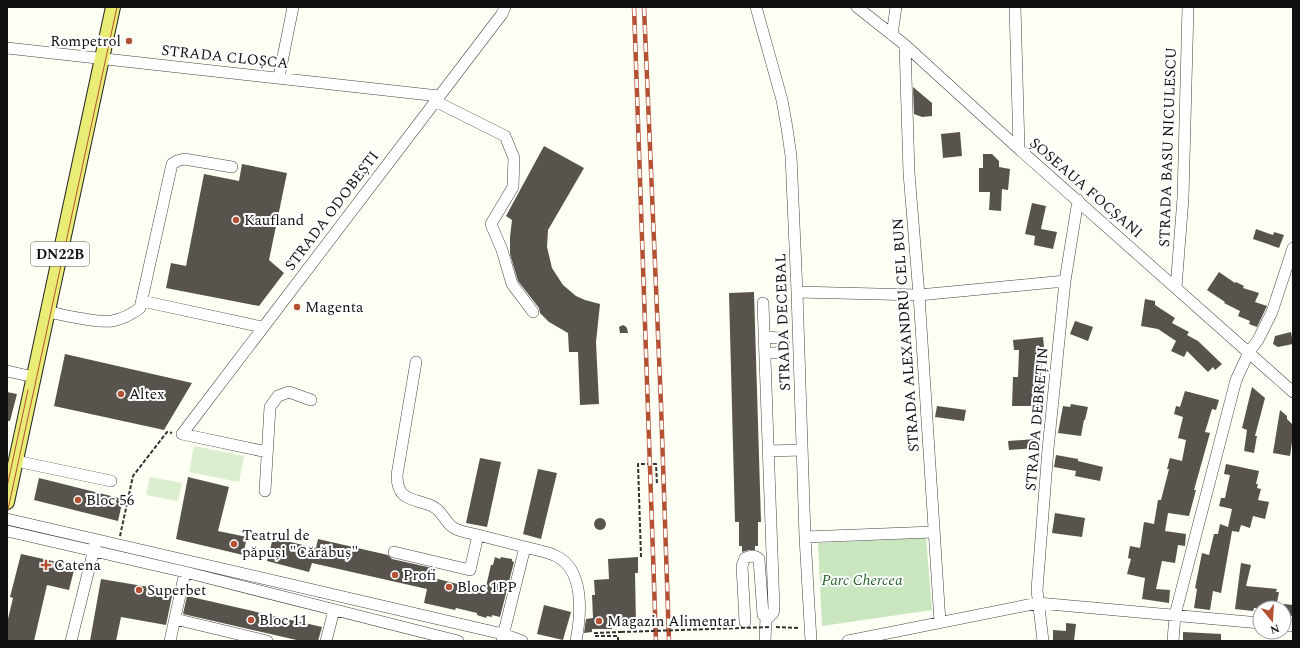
<svg xmlns="http://www.w3.org/2000/svg" width="1300" height="648" font-family="Spectral,serif">
	<style>
		.green { fill: #c9e6bf }
		.pitch { fill: #dceed0 }
		.building { fill: #58544d }
		.lines { fill: none; stroke-linecap: round; stroke-linejoin: round }
		.minor-casing { stroke: #434343; stroke-width: 12 }
		.major-casing { stroke: #212121; stroke-width: 16 }
		.path { stroke: #323232; stroke-width: 2; stroke-dasharray: 4 2; stroke-linecap: butt }
		.minor { stroke: #fff; stroke-width: 11 }
		.major { stroke: #e9ec75; stroke-width: 14 }
		.tram { stroke: #b55133; stroke-width: 1 }
		.rail-casing { stroke: #b55133; stroke-width: 4.5 }
		.rail { stroke: #fff; stroke-width: 3; stroke-dasharray: 9; stroke-linecap: butt }
		.path-bridge { stroke: #323232; stroke-width: 2; stroke-dasharray: 4 2; stroke-linecap: butt }
		.poi-dot { fill: #b55133; stroke: #fff; stroke-width: 1.5 }
		.labels { text-anchor: middle; dominant-baseline: central; stroke-width: 4; stroke-linejoin: round; paint-order: stroke }
		.shield { fill: #fff; stroke: #585858; stroke-width: 1 }
		.shield-label { font-size: 14px; font-weight: bold; fill: #101010 }
		.poi-label { font-size: 15px; fill: #101010; stroke: #fff; text-anchor: start }
		.street-label { font-size: 15px; fill: #101010; stroke: #fff }
		.park-label { font-size: 15px; font-style: italic; fill: #256329; stroke: #fff }
	</style>
	<rect width="100%" height="100%" fill="#fdfef4"/>
	<path class="green" d="M926,538L932,610L822,626L818,543Z"/>
	<path class="pitch" d="M194,446L244,456L239,482L189,472Z
		M150,477L182,483L178,501L146,495Z"/>
	<path class="building" d="M913,87L932,103V116L922,117L914,114Z
		M960,132L962,156L943,158L941,134Z
		M544,146L584,168L548,230L547,247L552,268L563,285L576,296L585,300L600,304L596,342L599,404L580,405L578,352H569L568,333L549,322L540,313L539,308L518,281L510,254V237L512,220L506,216Z
		M983,154H992L999,161V167L1010,169L1008,190L1002,189L1001,211L989,210L990,192H979V168H983Z
		M242,164L287,173L269,260L284,273L259,306L166,288L171,263L186,266L204,174L239,181Z
		M1032,203L1046,206L1041,229L1057,232L1053,249L1034,245L1035,236L1025,234Z
		M1256,229L1273,235L1274,232L1284,235L1279,248L1253,239Z
		M1219,272L1235,283L1236,282L1244,286L1243,288L1259,293L1255,302L1267,306L1257,327L1249,324L1250,321L1238,316L1240,311L1224,303L1225,302L1207,290Z
		M754,292L761,522H758V546H755V550H749L742,552V546H739V522H735L729,293Z
		M1145,299L1155,301V305L1175,318L1172,323L1189,332L1187,335L1198,341L1222,364L1215,370L1213,367L1208,372L1187,351L1184,357L1171,351L1176,341L1158,329L1141,326Z
		M1075,321L1093,327L1088,341L1070,334Z
		M623,325L625,326L627,328L628,333H620L619,327Z
		M1291,332L1293,344L1278,347L1273,344L1275,336Z
		M1043,337L1044,347H1042L1040,406H1012L1013,377H1018L1019,350H1014L1013,340Z
		M65,354L192,383L164,430L54,406Z
		M1252,387L1265,398L1255,436H1257L1254,453L1244,451L1247,430L1242,428Z
		M1185,391L1219,400L1216,410L1212,409L1205,432L1210,433L1194,490H1196L1189,516L1168,513L1165,531L1186,534L1185,546L1178,545L1175,563L1162,561L1156,589L1170,590L1169,603L1142,599L1145,578L1127,574L1131,559L1128,558L1130,546L1140,548L1144,522L1154,524L1158,500H1161L1169,469H1167L1170,458L1182,461L1186,440L1178,438L1183,417L1174,414L1176,406L1180,407Z
		M7,392L17,394L10,421H7Z
		M1071,404L1088,407L1085,420H1084L1081,436L1058,433L1063,406L1070,407Z
		M937,406L966,410L964,421L935,417Z
		M1280,410L1287,416V419L1293,425V435L1290,456L1273,453Z
		M1035,439L1036,448L1009,450L1008,441Z
		M1056,455L1078,459V461L1103,467L1100,481L1075,476L1076,471L1054,467Z
		M480,458L501,462L487,527L466,523Z
		M1226,464L1259,471L1256,484H1258L1257,488L1261,489L1258,500L1269,502L1265,519L1253,516L1250,528L1241,525L1239,532L1232,531L1221,593L1213,591L1210,610L1194,608L1197,589L1195,588L1202,553L1209,555L1214,534H1218L1220,524L1228,527L1232,509L1219,506L1221,498H1225L1230,475L1224,474Z
		M538,469L557,473L541,539L523,534Z
		M188,477L229,487L218,531L247,537L243,555L176,539Z
		M39,478L123,499L118,521L34,500Z
		M1055,513L1085,518L1082,537L1052,533Z
		M594 524a6 6 0 1 1 12 0a6 6 0 1 1-12 0Z
		M273,538L316,548L318,539L388,555L392,559L432,568L430,577L485,591L491,565H493L495,557L500,559L501,557L512,559V561L514,562L500,617L492,615V617L487,616L486,618L477,615V613L456,608L455,610L424,603L427,589L312,563L309,572L267,561Z
		M21,554L75,566L69,590L47,585L34,641H7V623L13,598L10,597Z
		M638,557V573H635L636,624H612V629H592V632L584,633L586,619L593,618L592,595H595L594,580L609,579L608,559Z
		M1241,563L1251,565L1246,586L1277,589L1276,592H1279L1276,608H1254L1253,611L1235,609Z
		M101,579L173,591L166,625L121,617L116,641H90Z
		M187,596L322,627L318,641H301L183,614Z
		M1284,604L1293,605V616L1284,615Z
		M544,605L571,612L563,640L537,634Z
		M1066,623L1076,624L1074,641H1053V630L1066,631Z
		M1183,632L1221,634V641H1183Z"/>
	<g class="lines">
		<g class="minor-casing">
			<path id="minor" d="M756,7L782,100L787,128L791,156L797,292L805,537L811,641
				M857,7L905,45L1019,149L1293,392
				M1015,7L1019,149
				M892,35L896,7
				M905,45L909,173L919,295L940,622
				M7,48L439,96
				M279,77L293,7
				M435,101L505,136L514,158L513,187L491,224L502,250L512,284L533,312
				M1176,288L1183,198L1188,7
				M797,292L919,295L1065,281
				M142,301L262,327
				M48,312C65,315 95,323 112,321C122,319 132,314 140,308L172,164L177,161L184,159L232,167
				M764,337L780,338L784,344C783,355 773,353 765,353
				M416,362L397,475C397,502 414,498 432,506C443,511 445,523 454,528C461,532 470,533 478,535C494,539 509,543 525,547L502,640
				M7,371L34,377
				M768,451L802,450
				M267,452L182,434L502,14L505,7
				M16,461L111,481
				M265,491L270,407L278,396L289,392L311,400
				M7,519L503,634L522,641
				M7,531L185,572L458,641
				M805,537L933,532
				M525,547C535,550 546,551 556,556C585,570 581,615 576,641
				M394,552L470,570L478,535
				M175,619L267,641
				M745,622L742,566L745,558C750,556 755,555 759,559L763,615L766,617H769L773,613L774,609L763,303
				M1284,625L1293,626
				M71,641L95,545
				M170,641L185,572
				M326,641L334,610
				M765,641L766,617
				M848,641L1038,603L1260,623
				M1043,641L1037,590L1048,449L1065,281L1078,200
				M1173,641L1175,615L1236,380L1249,352L1258,340L1272,312L1293,248"/>
		</g>
		<g class="major-casing">
			<path id="major" d="M7,502L113,7"/>
		</g>
		<path class="path" d="M120,536L133,476L167,432L172,433
			M641,557L638,464H656L657,485
			M776,627L799,628
			M618,641V636H595V633L621,632"/>
		<use href="#minor" class="minor"/>
		<use href="#major" class="major"/>
		<path class="tram" d="M7,487L28,390
			M7,514L117,7"/>
		<g class="rail-casing">
			<path id="rail" d="M634,7L656,641
				M644,7L661,404L669,641"/>
		</g>
		<use href="#rail" class="rail"/>
		<path class="path-bridge" d="M621,632L771,627"/>
	</g>
	<g class="poi-dot">
		<circle cx="129" cy="41" r="4"/>
		<circle cx="236" cy="220" r="4"/>
		<circle cx="297" cy="307" r="4"/>
		<circle cx="121" cy="394" r="4"/>
		<circle cx="78" cy="500" r="4"/>
		<circle cx="234" cy="544" r="4"/>
		<path d="M44 559h4v4h4v4h-4v4h-4v-4h-4v-4h4z"/>
		<circle cx="395" cy="575" r="4"/>
		<circle cx="449" cy="587" r="4"/>
		<circle cx="139" cy="590" r="4"/>
		<circle cx="251" cy="620" r="4"/>
		<circle cx="599" cy="621" r="4"/>
	</g>
	<g class="labels">
		<rect class="shield" x="31" y="242" width="58" height="24" rx="3"/>
		<g class="shield-label">
			<text x="60" y="254">DN22B</text>
		</g>
		<g class="poi-label">
			<text x="121" y="41" text-anchor="end">Rompetrol</text>
			<text x="244" y="220">Kaufland</text>
			<text x="305" y="307">Magenta</text>
			<text x="129" y="394">Altex</text>
			<text x="86" y="500">Bloc 56</text>
			<text x="242" y="535">Teatrul de<tspan x="242" dy="17">păpuși "Cărăbuș"</tspan></text>
			<text x="54" y="565">Catena</text>
			<text x="403" y="575">Profi</text>
			<text x="457" y="587">Bloc 1PP</text>
			<text x="147" y="590">Superbet</text>
			<text x="259" y="620">Bloc 11</text>
			<text x="607" y="621">Magazin Alimentar</text>
		</g>
		<g class="street-label">
			<text transform="translate(225 57) rotate(6)">STRADA CLOȘCA</text>
			<text transform="translate(1168 147) rotate(-88)">STRADA BASU NICULESCU</text>
			<text transform="translate(1086 188) rotate(41)">ȘOSEAUA FOCȘANI</text>
			<text transform="translate(332 211) rotate(-53)">STRADA ODOBEȘTI</text>
			<text transform="translate(783 322) rotate(-92)">STRADA DECEBAL</text>
			<text transform="translate(906 335) rotate(-94)">STRADA ALEXANDRU CEL BUN</text>
			<text transform="translate(1037 419) rotate(-85)">STRADA DEBREȚIN</text>
		</g>
		<g class="park-label">
			<text x="862" y="580">Parc Chercea</text>
		</g>
	</g>
	<rect width="1300" height="648" fill="none" stroke="#101010" stroke-width="16"/>
	<g transform="translate(1272 620) rotate(162)"><circle r="19" fill="#ffffff" stroke="#9f9f9f"/>
	<path d="M0-3L7 15L0 10L-7 15Z" fill="#b55133"/>
	<text y="-6" font-size="11" font-weight="bold" text-anchor="middle" fill="#101010">N</text>
	</g>
</svg>
